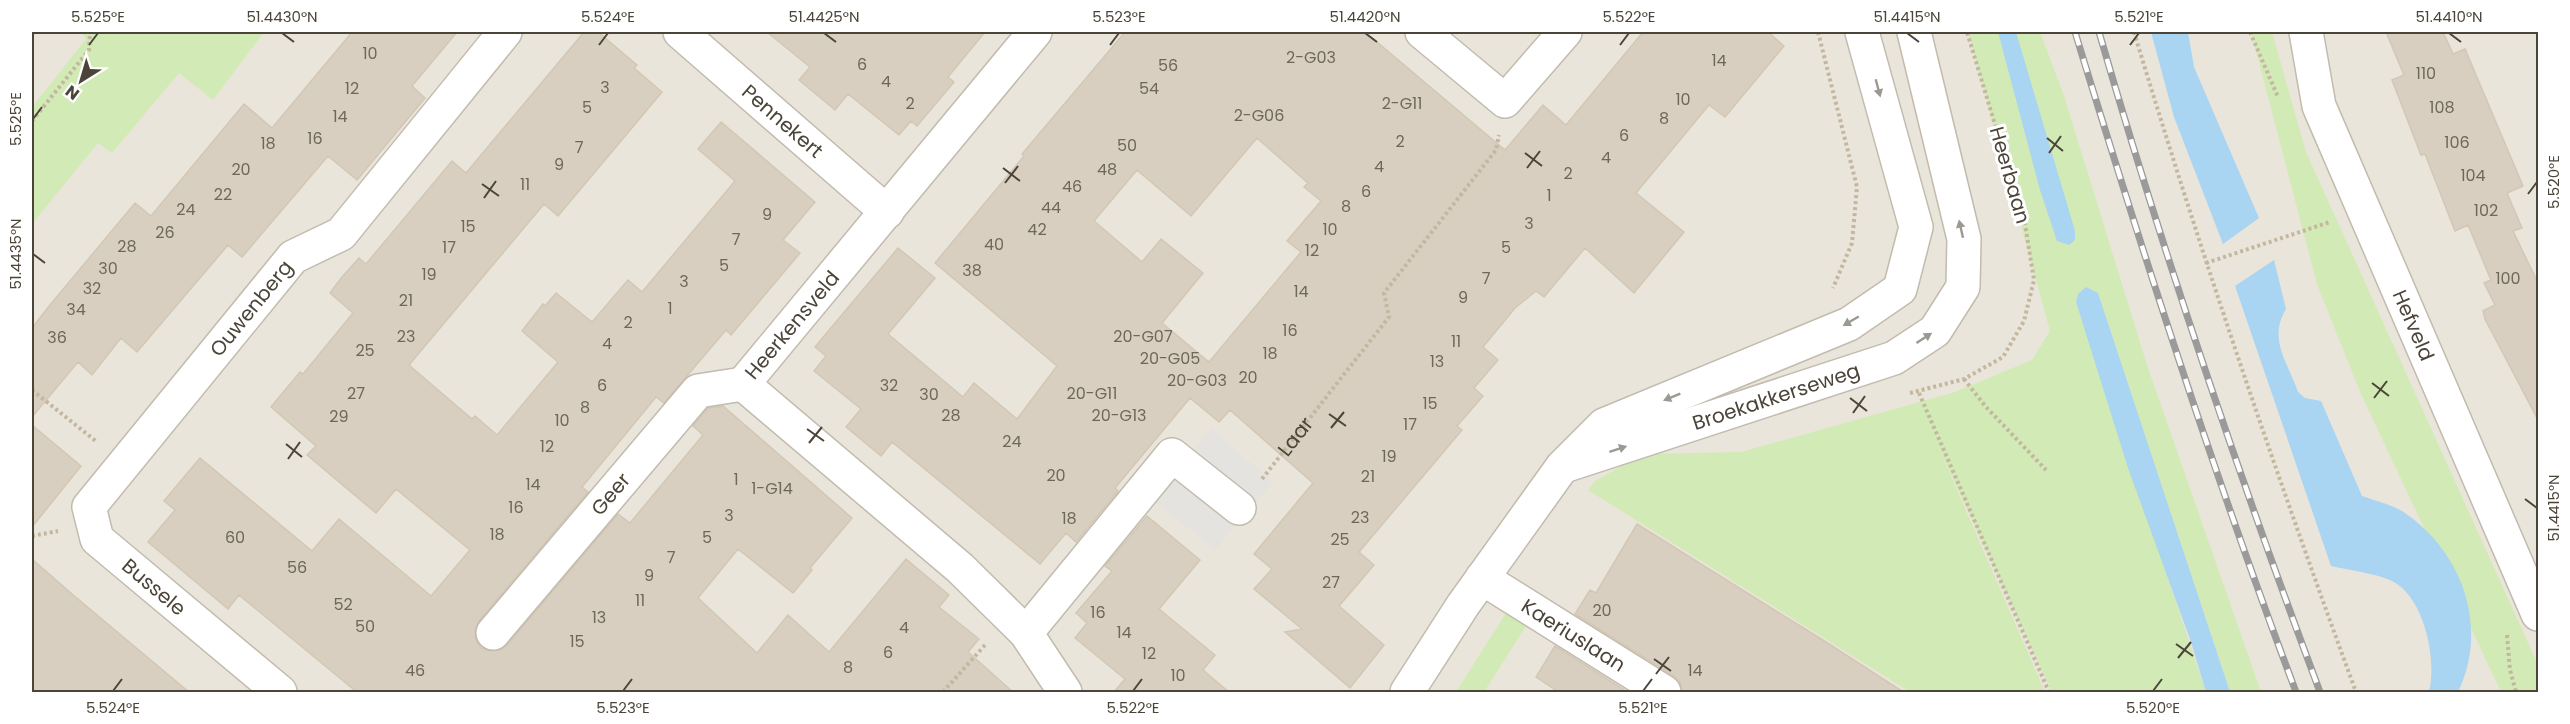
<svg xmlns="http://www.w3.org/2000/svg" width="2570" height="724" font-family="Poppins,sans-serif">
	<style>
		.residential { fill: #eae5da }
		.green { fill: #d2eab5 }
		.parking { fill: #e5e3e0 }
		.water { fill: #a9d4f2 }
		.building { fill: #d8cfc1; stroke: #d3c7b4; stroke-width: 1.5; fill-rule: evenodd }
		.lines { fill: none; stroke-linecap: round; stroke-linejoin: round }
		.minor-casing { stroke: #c2bbae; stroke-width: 36 }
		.path { stroke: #c4b79f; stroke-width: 4; stroke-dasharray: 3 3; stroke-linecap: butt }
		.minor { stroke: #fff; stroke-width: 33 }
		.rail-casing { stroke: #9a9a9a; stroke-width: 7 }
		.rail { stroke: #fff; stroke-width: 4.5; stroke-dasharray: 14; stroke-linecap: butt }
		.oneway { fill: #9c9892 }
		.ticks { fill: none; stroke: #4b4439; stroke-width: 2 }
		.labels { text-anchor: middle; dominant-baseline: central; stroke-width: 6; stroke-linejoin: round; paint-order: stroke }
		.number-label { font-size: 16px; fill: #6e675b }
		.street-label { font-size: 20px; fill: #4b4439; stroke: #fff }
		.neatline { fill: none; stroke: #4b4439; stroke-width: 2 }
		.ticks-label { font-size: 15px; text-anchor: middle; fill: #4b4439 }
	</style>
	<rect width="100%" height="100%" fill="#f6f3ec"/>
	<path class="residential" d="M32,32H2538V692H32Z"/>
	<path class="green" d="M81,32H264L213,100L179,73L112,153L98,143L32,224V107L86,39Z
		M1968,32H2040L2064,96L2147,365L2261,692H2230L2098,293L2076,302L2206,692H2052L1937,444L2045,692H1910L1588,490L1595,481L1643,454L1741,452L1955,392L2032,360L2050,331Z
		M2251,32H2272L2306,152L2538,665V692H2501L2361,394L2317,284Z
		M1506,613L1526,626L1484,692H1456Z"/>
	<path class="parking" d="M1211,428L1273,482L1215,550L1153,500Z"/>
	<path class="water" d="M1998,32H2016L2075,231V240L2069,245L2057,241L2040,190Z
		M2151,32H2188L2194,67L2259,218L2223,244L2174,117Z
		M2274,260L2286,309C2268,339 2287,361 2298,392L2305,398L2321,401L2362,496C2376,501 2393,505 2405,513C2463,553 2489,628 2458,692H2429C2437,660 2425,600 2394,582C2380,574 2348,570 2331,566L2235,286Z
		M2086,287L2098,293L2230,692H2206L2191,642L2128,468L2076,302L2078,294Z"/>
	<path class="building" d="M352,32H457L412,86L425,98L357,180L328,156L242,257L228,245L137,352L121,338L92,375L78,362L32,417V328L50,305L135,203L151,216L244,104L272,128Z
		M584,32H598L637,65L634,68L662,92L558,216L544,204L409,365L472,419L475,416L497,435L558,362L522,331L543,304L545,306L556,293L592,322L628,280L642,292L735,181L698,149L721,122L815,202L783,240L800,253L731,335L726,330L664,403L656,397L582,487L588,492L479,621L475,630L476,640L481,648L490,651L500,650L507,645L618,514L630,523L703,435L693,426L708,408L723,406L852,518L810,568L812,570L793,593L738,549L698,598L757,653L788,615L829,652L906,559L949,595L939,607L979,639L968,652L1014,693H358L239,595L228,609L148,542L175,510L164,501L200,458L312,551L339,519L431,596L470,550L396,489L376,513L307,455L316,446L271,407L300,372L303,374L353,313L330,293L342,277L359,258L366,264L452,161L466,173Z
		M767,32H985L948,77L954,82L917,126L911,121L899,135L848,94L835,110L799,80L810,67Z
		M1125,32H1365L1505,150L1543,105L1566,125L1643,32H1768L1784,46L1725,117L1709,105L1636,193L1684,232L1634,293L1585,248L1544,297L1536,291L1515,308L1483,347L1498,360L1474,388L1483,396L1457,426L1462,430L1359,552L1374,565L1339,606L1384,645L1350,688L1285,632L1302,629L1254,589L1272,569L1254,554L1313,483L1230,410L1219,422L1190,398L1115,488L1118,491L1076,542L1066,533L1040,564L892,442L881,456L846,427L861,409L814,371L826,356L815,347L898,248L935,278L888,334L963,397L974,383L1017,419L1057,366L935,263L1024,156L1022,154ZM1257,138L1308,183L1304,187L1321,201L1287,241L1301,252L1209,362L1162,323L1203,273L1161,239L1142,262L1094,221L1137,170L1191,216Z
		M2386,32H2443L2453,54L2465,49L2523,186L2507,193L2522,228L2513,231L2538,283V420L2485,319L2483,311L2495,305L2484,283L2491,280L2468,225L2455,231L2425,154L2421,155L2392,80L2404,75Z
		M32,425L81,466L32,527Z
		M1147,516L1200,560L1159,609L1215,655L1203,670L1230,693H1113L1125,679L1075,638L1087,623L1076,613L1112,571L1105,566Z
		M1637,524L1826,642L1905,693H1683L1680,683L1674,676L1575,614L1590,590L1596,593Z
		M32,559L72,594L190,693H32Z
		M1555,646L1629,693H1560L1536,677Z"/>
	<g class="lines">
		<g class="minor-casing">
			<g id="minor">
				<path id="s2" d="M680,32L887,212"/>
				<path d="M1035,32L743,384L960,568L1026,633L1065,692"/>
				<path d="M1422,32L1505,101L1565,32"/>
				<path id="s3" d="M2306,32L2319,106L2538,614"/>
				<path id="s4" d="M1567,465L1894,358L1935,331L1963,287L1964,239L1914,32"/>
				<path id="s5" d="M1482,578L1664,692"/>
				<path id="s6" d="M493,633L698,391L743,384"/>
				<path d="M1026,633L1172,455L1239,508"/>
				<path id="s7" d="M280,692L97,539L89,507L293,257L341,234L505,32"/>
				<path d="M1407,692L1463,605L1562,467L1604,425L1849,324L1900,289L1916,227L1862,32"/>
			</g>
		</g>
		<g class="path">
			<path d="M1818,32L1857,187L1852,243L1833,288"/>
			<path d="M2134,32C2201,254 2276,474 2356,692"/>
			<path d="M2250,32L2278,97"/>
			<path d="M32,121L89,50L90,32"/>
			<path d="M2206,263L2330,222"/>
			<path d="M1964,379L1986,407L2046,470"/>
			<path d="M32,390L97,442"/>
			<path d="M1910,393L1964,379L2003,357L2024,321L2034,280L2025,224L1967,32"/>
			<path d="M1919,393L2049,692"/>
			<path id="s1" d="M1262,479L1389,317L1384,293L1496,150L1499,135"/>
			<path d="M32,536L58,531"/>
			<path d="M2507,635L2510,670L2516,692"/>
			<path d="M943,692L985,645"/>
		</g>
		<use href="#minor" class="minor"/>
		<g class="rail-casing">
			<path id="rail" d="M2075,32C2143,254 2214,475 2296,692
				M2099,32C2163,253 2239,476 2320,692"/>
		</g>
		<use href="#rail" class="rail"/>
	</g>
	<defs><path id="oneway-solid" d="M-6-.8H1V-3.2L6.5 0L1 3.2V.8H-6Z" transform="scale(1.5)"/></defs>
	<g class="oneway">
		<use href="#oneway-solid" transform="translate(1878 88) rotate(75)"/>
		<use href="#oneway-solid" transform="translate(1961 229) rotate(-103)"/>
		<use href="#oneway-solid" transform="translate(1851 321) rotate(150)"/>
		<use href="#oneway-solid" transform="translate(1924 338) rotate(-33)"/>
		<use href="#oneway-solid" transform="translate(1672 397) rotate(158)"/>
		<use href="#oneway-solid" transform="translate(1618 449) rotate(-18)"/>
	</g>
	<path class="ticks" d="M282,33L294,42M824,33L836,42M1365,33L1377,42M1907,33L1919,42M2449,33L2461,42M89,45L98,33M599,45L608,33M1110,45L1119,33M1620,45L1629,33M2130,45L2139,33M33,119L42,107M2047,138L2063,151M1525,153L1542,166M2049,153L2061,136M1003,168L1020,181M1527,168L1540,151M1005,183L1018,166M482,184L499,196M2528,194L2537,182M484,198L496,181M33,254L45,263M2372,383L2389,396M1850,398L1867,411M2374,398L2387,381M1853,413L1865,396M1329,414L1346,426M1331,428L1344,412M807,429L824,441M809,443L822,427M286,444L302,457M288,459L300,442M2525,499L2537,508M2176,644L2193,656M2178,658L2191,642M1654,659L1671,671M1656,674L1669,657M113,691L122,679M623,691L632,679M1133,691L1142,679M1643,691L1652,679M2153,691L2162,679"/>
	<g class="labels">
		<g class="number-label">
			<text x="370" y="53">10</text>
			<text x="1311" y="57">2-G03</text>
			<text x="1719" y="60">14</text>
			<text x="862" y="64">6</text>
			<text x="1168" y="65">56</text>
			<text x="2426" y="73">110</text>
			<text x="886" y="81">4</text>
			<text x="605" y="87">3</text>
			<text x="352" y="88">12</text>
			<text x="1149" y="88">54</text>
			<text x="1683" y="99">10</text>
			<text x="910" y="103">2</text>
			<text x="1402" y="103">2-G11</text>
			<text x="587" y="107">5</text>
			<text x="2442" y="107">108</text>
			<text x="1259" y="115">2-G06</text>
			<text x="340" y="116">14</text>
			<text x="1664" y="118">8</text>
			<text x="1624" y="135">6</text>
			<text x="315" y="138">16</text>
			<text x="1400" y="141">2</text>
			<text x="2457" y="142">106</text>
			<text x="268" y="143">18</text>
			<text x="1127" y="145">50</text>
			<text x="579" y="147">7</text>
			<text x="1606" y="157">4</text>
			<text x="559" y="164">9</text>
			<text x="1379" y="166">4</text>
			<text x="241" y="169">20</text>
			<text x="1107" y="169">48</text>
			<text x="1568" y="173">2</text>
			<text x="2473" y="175">104</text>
			<text x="525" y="184">11</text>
			<text x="1072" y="186">46</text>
			<text x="1366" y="191">6</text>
			<text x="223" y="194">22</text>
			<text x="1549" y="195">1</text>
			<text x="1346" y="206">8</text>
			<text x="1051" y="207">44</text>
			<text x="186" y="209">24</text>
			<text x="2486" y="210">102</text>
			<text x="767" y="214">9</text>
			<text x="1529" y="223">3</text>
			<text x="468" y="226">15</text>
			<text x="1037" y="229">42</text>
			<text x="1330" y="229">10</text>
			<text x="165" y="232">26</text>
			<text x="736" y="239">7</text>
			<text x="994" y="244">40</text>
			<text x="127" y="246">28</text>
			<text x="449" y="247">17</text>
			<text x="1506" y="247">5</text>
			<text x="1312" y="250">12</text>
			<text x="724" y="265">5</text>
			<text x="108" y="268">30</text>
			<text x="972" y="270">38</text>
			<text x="429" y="274">19</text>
			<text x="1486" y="278">7</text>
			<text x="2508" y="278">100</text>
			<text x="684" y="281">3</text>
			<text x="92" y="288">32</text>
			<text x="1301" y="291">14</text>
			<text x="1463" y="297">9</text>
			<text x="406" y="300">21</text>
			<text x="670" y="308">1</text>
			<text x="76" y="309">34</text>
			<text x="628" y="322">2</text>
			<text x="1290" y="330">16</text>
			<text x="406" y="336">23</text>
			<text x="1143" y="336">20-G07</text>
			<text x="57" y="337">36</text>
			<text x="1456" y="341">11</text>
			<text x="607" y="343">4</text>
			<text x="365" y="350">25</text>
			<text x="1270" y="353">18</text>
			<text x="1170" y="358">20-G05</text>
			<text x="1437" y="361">13</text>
			<text x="1248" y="377">20</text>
			<text x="1197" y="380">20-G03</text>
			<text x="602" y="385">6</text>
			<text x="889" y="385">32</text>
			<text x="356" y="393">27</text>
			<text x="1092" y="393">20-G11</text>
			<text x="929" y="394">30</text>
			<text x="1430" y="403">15</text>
			<text x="585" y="407">8</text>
			<text x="951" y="415">28</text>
			<text x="1119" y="415">20-G13</text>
			<text x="339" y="416">29</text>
			<text x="562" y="420">10</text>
			<text x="1410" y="424">17</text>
			<text x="1012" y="441">24</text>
			<text x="547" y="446">12</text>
			<text x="1389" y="456">19</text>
			<text x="1056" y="475">20</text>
			<text x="1368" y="476">21</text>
			<text x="736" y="479">1</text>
			<text x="533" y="484">14</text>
			<text x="772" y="488">1-G14</text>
			<text x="516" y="507">16</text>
			<text x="729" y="515">3</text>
			<text x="1360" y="517">23</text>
			<text x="1069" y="518">18</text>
			<text x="497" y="534">18</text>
			<text x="235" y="537">60</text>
			<text x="707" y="537">5</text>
			<text x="1340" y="539">25</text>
			<text x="671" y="557">7</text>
			<text x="297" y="567">56</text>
			<text x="649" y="575">9</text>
			<text x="1331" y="582">27</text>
			<text x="640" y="600">11</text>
			<text x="343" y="604">52</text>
			<text x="1602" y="610">20</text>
			<text x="1098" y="612">16</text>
			<text x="599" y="617">13</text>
			<text x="365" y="626">50</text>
			<text x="904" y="627">4</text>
			<text x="1124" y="632">14</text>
			<text x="577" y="641">15</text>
			<text x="888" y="652">6</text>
			<text x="1149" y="653">12</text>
			<text x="848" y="667">8</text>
			<text x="415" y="670">46</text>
			<text x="1695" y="670">14</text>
			<text x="1178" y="675">10</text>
		</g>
		<g class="street-label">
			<text stroke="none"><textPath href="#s2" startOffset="136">Pennekert</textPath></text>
			<text transform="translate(2010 175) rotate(74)">Heerbaan</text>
			<text stroke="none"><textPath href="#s7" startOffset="528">Ouwenberg</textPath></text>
			<text transform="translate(792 325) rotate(-50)">Heerkensveld</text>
			<text stroke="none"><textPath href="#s3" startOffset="314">Hefveld</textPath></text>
			<text stroke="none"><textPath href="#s4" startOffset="220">Broekakkerseweg</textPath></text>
			<text stroke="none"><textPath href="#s1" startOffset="54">Laar</textPath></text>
			<text stroke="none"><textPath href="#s6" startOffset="182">Geer</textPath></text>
			<text transform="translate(154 587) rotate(40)">Bussele</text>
			<text stroke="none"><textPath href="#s5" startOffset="108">Kaeriuslaan</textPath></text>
		</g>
	</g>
	<rect width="2570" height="724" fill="none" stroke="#ffffff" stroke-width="66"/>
	<g transform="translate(81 81) rotate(217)" stroke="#ffffff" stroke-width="4.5" paint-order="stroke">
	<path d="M0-4.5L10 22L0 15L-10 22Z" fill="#4b4439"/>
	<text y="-9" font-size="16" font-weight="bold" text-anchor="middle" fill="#4b4439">N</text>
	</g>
	<rect x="33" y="33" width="2504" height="658" class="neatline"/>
	<g class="ticks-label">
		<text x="98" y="22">5.525°E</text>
		<text x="282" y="22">51.4430°N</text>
		<text x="608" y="22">5.524°E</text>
		<text x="824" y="22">51.4425°N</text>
		<text x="1119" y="22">5.523°E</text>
		<text x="1365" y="22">51.4420°N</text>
		<text x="1629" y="22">5.522°E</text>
		<text x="1907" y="22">51.4415°N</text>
		<text x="2139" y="22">5.521°E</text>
		<text x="2449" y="22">51.4410°N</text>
		<text transform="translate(16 119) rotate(-90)" y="5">5.525°E</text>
		<text transform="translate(2554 182) rotate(-90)" y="5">5.520°E</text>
		<text transform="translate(16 254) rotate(-90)" y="5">51.4435°N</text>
		<text transform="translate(2554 508) rotate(-90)" y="5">51.4415°N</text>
		<text x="113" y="713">5.524°E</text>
		<text x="623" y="713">5.523°E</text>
		<text x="1133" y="713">5.522°E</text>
		<text x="1643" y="713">5.521°E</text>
		<text x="2153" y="713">5.520°E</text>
	</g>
</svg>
